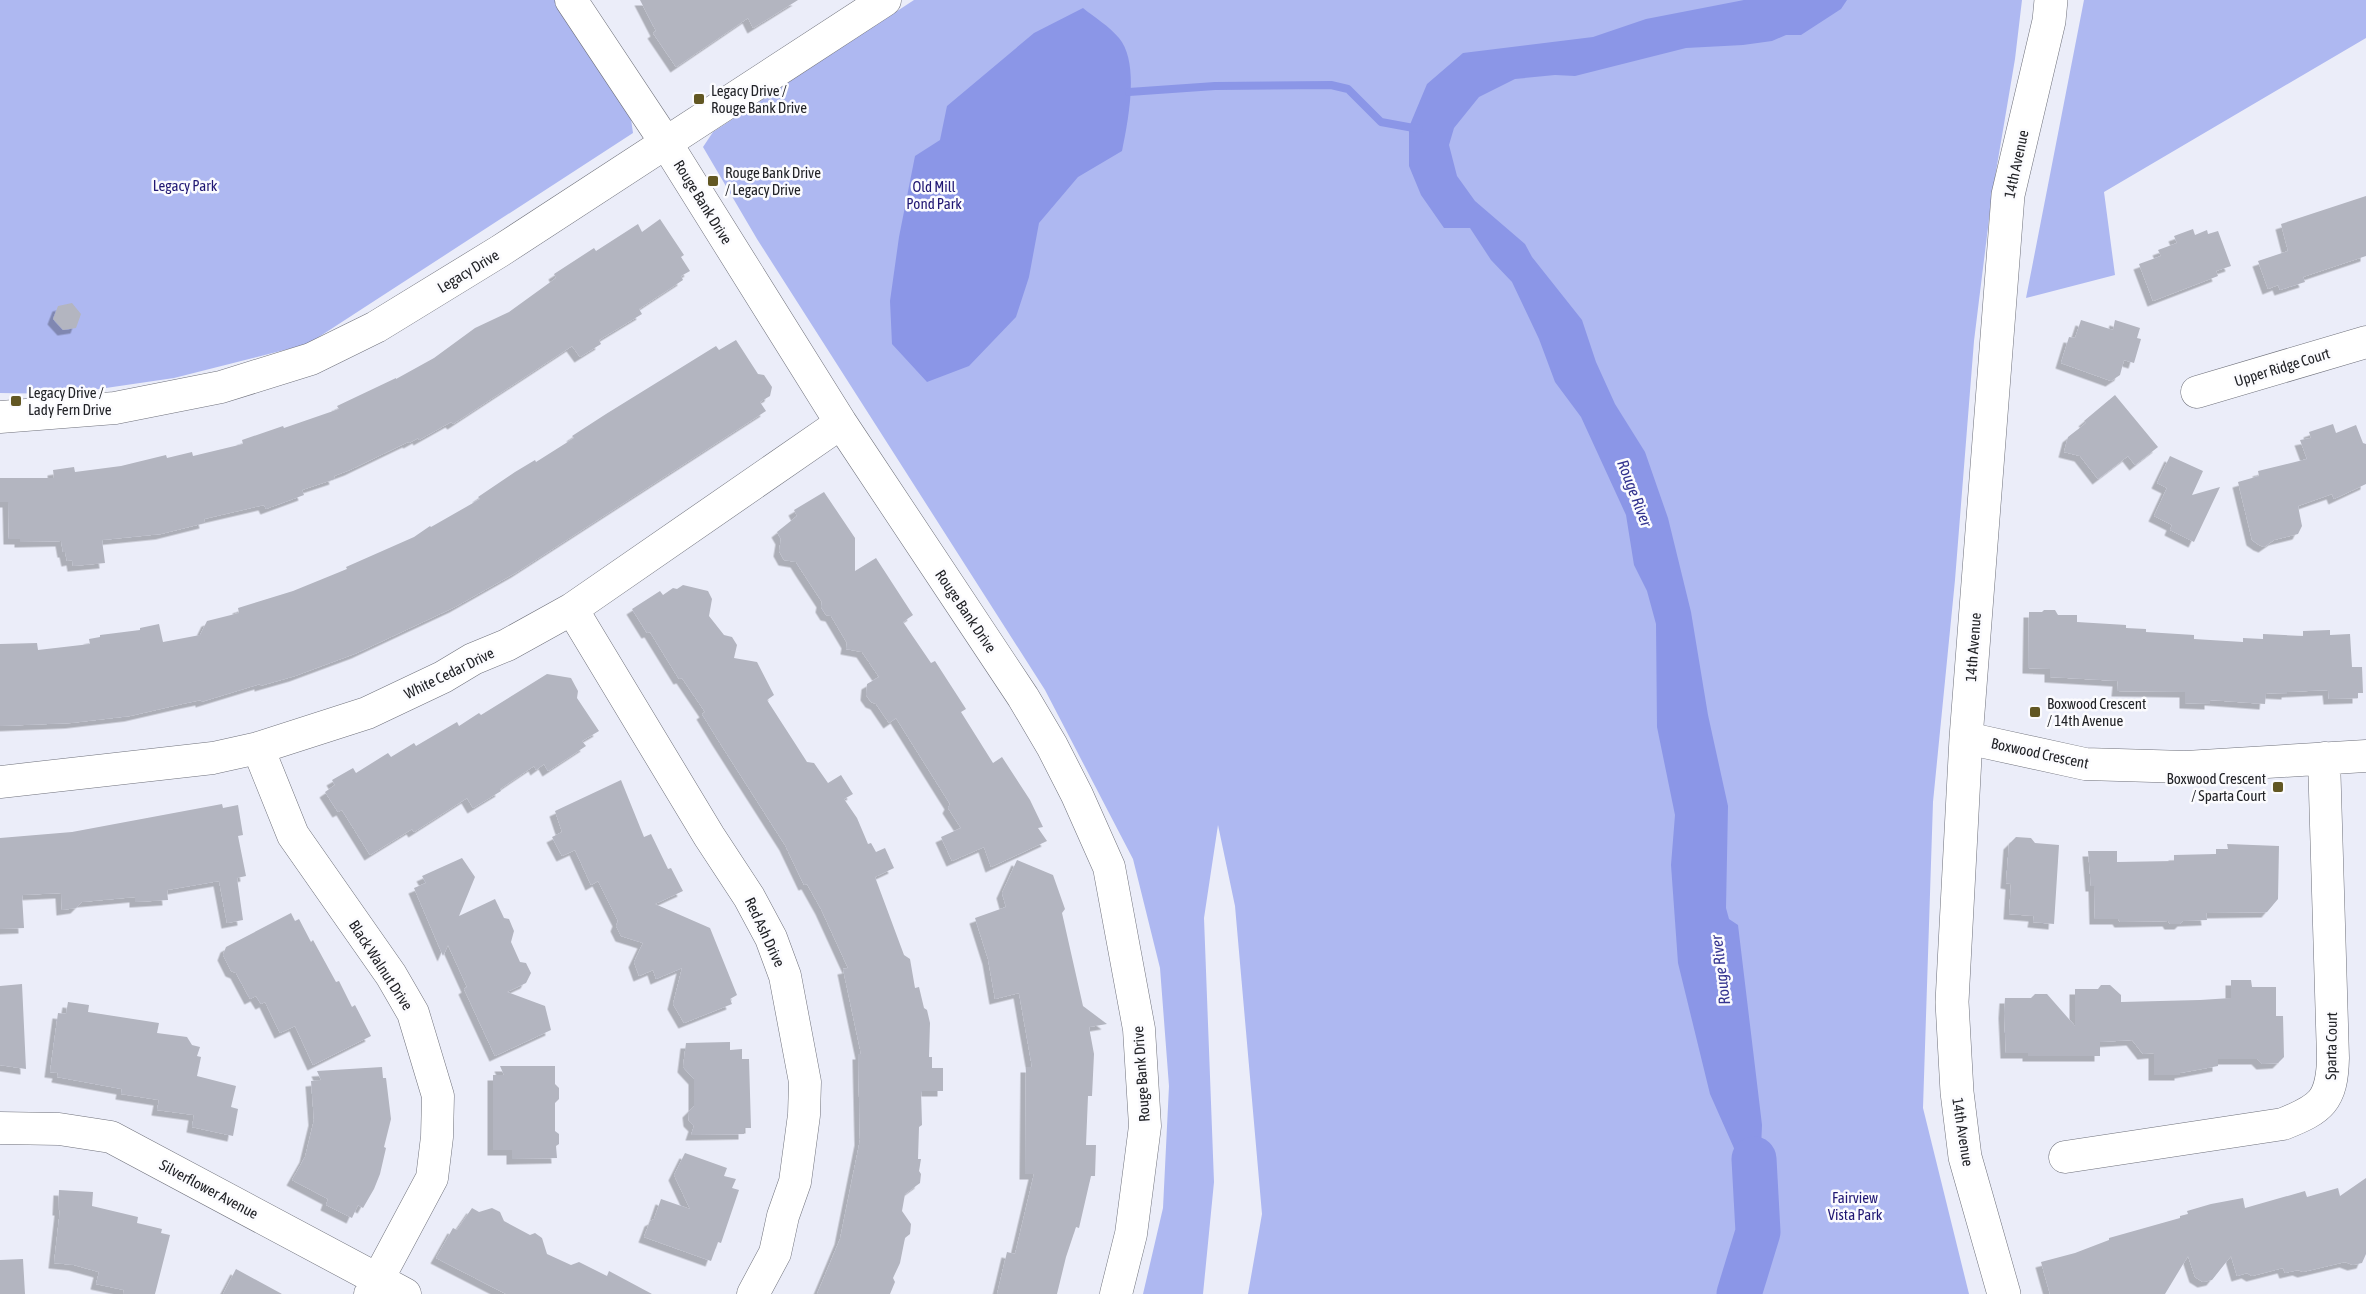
<svg xmlns="http://www.w3.org/2000/svg" width="2366" height="1294" font-family="'Asap Condensed',sans-serif">
	<style>
		.green { fill: #aeb8f1 }
		.water { fill: #8b96e7 }
		.lines { fill: none; stroke-linecap: round; stroke-linejoin: round }
		.stream { stroke: #8b96e7; stroke-width: 8 }
		.river { stroke: #8b96e7; stroke-width: 45 }
		.building { fill: #b3b5c0; filter: url(#shadow) }
		.minor-casing { stroke: #6f717b; stroke-width: 33 }
		.major-casing { stroke: #6f717b; stroke-width: 34 }
		.minor { stroke: #fff; stroke-width: 32 }
		.major { stroke: #fff; stroke-width: 33 }
		.poi-dot { fill: #625723; stroke: #fbfbfe; stroke-width: 2 }
		.labels { text-anchor: middle; dominant-baseline: central; stroke-width: 5; stroke-linejoin: round; paint-order: stroke }
		.poi-label { font-size: 15px; fill: #222327; stroke: #fbfbfe; text-anchor: start }
		.street-label { font-size: 15px; fill: #222327; stroke: #fbfbfe }
		.park-label { font-size: 15px; fill: #201773; stroke: #fbfbfe }
		.water-label { font-size: 16px; font-style: italic; fill: #33338f; stroke: #fbfbfe }
	</style>
	<defs>
		<filter id="shadow"><feDropShadow dx="-5.5" dy="5.5" stdDeviation="0" flood-color="#0004"/></filter>
	</defs>
	<rect width="100%" height="100%" fill="#ebedf9"/>
	<path class="green" d="M0,0H556L630,112L633,133L308,344L174,378L65,394L0,393Z
		M914,0H2022L2015,59L1992,195L1974,341L1955,580L1933,802L1923,1108L1969,1294H1248L1262,1214L1235,906L1218,825L1204,918L1214,1182L1203,1294H1143L1163,1208L1169,1086L1160,968L1133,859L1045,690L757,239L703,147L713,132Z
		M2084,0H2366V38L2104,192L2115,275L2026,298Z"/>
	<path class="water" d="M1744,0H1847L1841,9L1801,35H1786L1772,41L1743,45L1686,48L1575,76L1555,75L1515,79L1479,97L1454,128L1449,145L1457,176L1475,201L1525,244L1532,257L1582,320L1596,362L1615,404L1645,452L1668,518L1691,612L1708,715L1728,806L1726,908L1729,919L1738,925L1762,1125L1755,1290L1751,1294H1722L1741,1262L1745,1215L1737,1155L1710,1094L1678,963L1671,865L1675,815L1657,727L1656,624L1647,591L1634,565L1626,515L1581,417L1555,382L1539,339L1512,282L1491,260L1470,228H1444L1421,195L1409,166V127L1427,84L1463,53L1593,37L1646,19Z
		M1083,8C1094,17 1109,26 1119,38C1140,63 1128,121 1122,151L1078,177L1039,223L1029,277L1016,317L969,366L927,382L892,344L890,301L899,237L915,156L940,140L947,106L1034,33Z"/>
	<g class="lines">
		<path class="stream" d="M1129,92L1215,86L1331,85L1348,89L1381,122L1419,129"/>
		<path class="river" d="M1739,1294L1758,1232L1754,1159"/>
	</g>
	<path class="building" d="M640,0H798L753,28L748,18L676,67L653,33L656,31Z
		M2366,196V256L2303,277L2305,282L2280,290L2278,285L2268,289L2258,261L2288,251L2281,224Z
		M660,219L684,255L681,257L690,271L681,276L683,280L651,301L639,309L642,314L599,340L601,344L580,357L572,346L453,424L451,422L419,440L418,438L409,443L408,442L350,470L334,476L335,479L302,490L304,495L266,509L264,505L204,519L205,523L161,534L102,540L105,563L73,566L72,560L67,561L65,552H63L61,541L20,542V539H9L8,502H0V478H54L53,470L74,467L75,472L121,466L166,455L167,458L192,452L193,456L243,444L242,440L283,426L284,428L339,409L337,406L396,378V379L434,358L475,328L509,312L556,278L554,274L594,248L596,251L638,224L642,232Z
		M2193,229L2195,235L2207,230L2208,234L2218,231L2231,266L2216,271L2218,276L2153,301L2139,264L2161,256L2158,250L2177,243L2174,236Z
		M72,303L81,314L76,328L63,330L53,319L58,306Z
		M2081,320L2113,330L2115,320L2140,328L2137,338L2141,339L2134,363L2124,360L2120,375L2111,381L2061,363L2069,337L2075,338Z
		M736,340L758,374L764,375L772,387L770,396L760,402L766,411L517,572L455,607L357,653L295,676L260,686V684L201,702V700L182,704L130,716L71,723L0,726V644L37,643L38,650L90,644L89,639L100,637V635L140,630V628L159,624L163,642L200,635L207,621L239,613L238,608L293,591L347,569L346,567L414,537L430,526L431,527L480,499L478,497L515,472L535,460L536,462L574,438L572,436L606,414L716,346L719,350Z
		M2115,395L2158,447L2135,465L2128,456L2098,479L2080,456L2064,452L2068,437L2086,423L2084,421Z
		M2333,424L2336,433L2356,425L2363,443L2366,444V484L2334,499L2332,494L2298,506L2302,526L2298,534L2274,540L2264,547L2259,545L2252,540L2238,482L2259,476L2258,471L2307,459L2300,440L2311,438L2309,432Z
		M2170,456L2203,471L2192,495L2220,487L2194,542L2170,530L2172,525L2154,516L2167,488L2157,483Z
		M824,492L855,538V571L876,558L913,615L903,622L931,663L935,661L966,709L961,712L993,763L1002,757L1030,800L1043,827L1038,828L1047,841L991,867L984,847L952,861L941,837L961,828L948,808L950,804L896,718L889,723L876,704L871,702L866,695L867,684L879,677L862,652L846,649L847,643L831,616L826,615L821,607L822,602L801,570L796,562L784,560L779,551L781,539L777,532L797,516L794,510Z
		M683,585L708,591L712,599L709,616L724,635L732,637L737,645L734,658L757,662L774,695L767,700L798,748L807,762L814,763L828,783L841,775L853,794L844,799L857,818L868,844L871,843L876,852L885,848L894,868L875,877L904,955L910,959L915,988L919,987L924,1008L927,1010L930,1023L929,1057H932V1068H943V1091H921L922,1125L919,1127L918,1159H921L919,1171L921,1174L920,1183L905,1194L902,1211L911,1224L910,1234L905,1238L900,1263L893,1278L895,1282L890,1294H817L840,1239L860,1140L858,1054H861L843,969L848,968L821,909L807,884L804,885L785,845L718,740L702,714L705,712L682,678L679,679L650,632L647,633L632,609L660,591L663,595L673,588L677,589Z
		M2044,610H2055L2058,615H2077V622L2126,625V628L2146,629V632L2194,635V639L2243,642V638L2263,639V634L2303,636V631L2330,630V635L2350,634L2352,667H2362L2363,693H2358V698L2329,699L2328,690L2287,692V694L2266,693L2265,704L2210,700V704L2185,703V692L2117,691L2118,681L2050,677V669L2028,668L2029,612H2042Z
		M547,674L571,678L578,691L577,698L599,731L582,741L586,746L548,771L544,764L536,770L534,766L500,789L501,791L473,808L467,798L414,832L412,829L370,855L342,810L338,812L325,792L335,785L332,780L353,768L356,773L388,753L391,757L414,743L416,746L457,722L459,726L479,713L481,715Z
		M621,780L644,837L651,834L668,869L671,868L683,891L655,904L710,928L737,995L730,999L732,1004L684,1023L673,1004L682,968L656,979L653,970L639,976L634,962L643,943L621,936L616,926L618,921L598,881L591,885L575,850L562,856L552,837L562,832L555,811Z
		M222,804L223,808L238,805L243,835L238,836L246,876L237,878L243,920L227,923L219,881L167,890L168,900L135,902V897L82,902L76,908L62,910L61,893L22,895L24,928L0,929V838L72,832Z
		M2016,837L2031,838L2035,843L2059,845L2054,924L2033,922L2034,916L2009,914L2011,884L2006,883L2009,844Z
		M2227,844L2279,846L2278,899L2267,912L2206,913L2207,920L2183,921L2180,924H2170L2168,921L2120,922L2118,919H2095L2094,886H2091L2088,851H2117V862L2174,861V855L2216,854V849H2228Z
		M462,858L475,877L459,916L495,899L504,918L509,919L514,931L511,942L520,962L526,963L531,973L526,983L507,992L545,1006L551,1030L495,1056L464,989L467,987L448,945L443,956L414,888L426,883L422,876Z
		M1017,860L1053,875L1065,909L1062,913L1083,1006L1107,1024L1089,1027L1094,1054L1092,1096H1088L1086,1145H1096L1095,1176H1091L1079,1228L1076,1227L1066,1257L1057,1294H997L1007,1252L1015,1254L1034,1174H1025L1026,1067H1032L1019,993L995,999L988,959L975,918L1006,907L1002,893Z
		M291,913L295,921L299,919L311,942L313,940L336,982L339,981L352,1007L355,1005L371,1036L313,1065L295,1026L280,1033L265,1002L261,1004L256,996L250,999L236,973L231,971L223,955L226,947Z
		M2231,980H2251L2252,987H2276V1016H2283L2284,1057L2278,1063L2262,1064L2257,1059H2218V1066L2180,1073V1075H2154V1053L2143,1054L2132,1040L2100,1042V1056H2028V1053H2006L2004,1013L2005,998H2031L2035,994H2047L2075,1026V989H2098L2101,985H2110L2121,995V1002L2200,1000L2231,998Z
		M22,984L26,1069L0,1065V986Z
		M68,1002L89,1005L88,1012L159,1023L157,1033L187,1037L192,1045L200,1047L197,1056L201,1057L197,1076L236,1086L231,1107L238,1109L233,1136L192,1127L194,1115L157,1110L159,1100L121,1094L122,1089L57,1077L58,1073L50,1072L58,1013L66,1014Z
		M730,1042V1050L742,1049V1059H749L751,1128H744V1134L691,1135L694,1126L689,1121L688,1112L694,1106V1079L683,1067L686,1043Z
		M500,1066H555V1084L559,1088V1099L555,1103V1131L559,1134V1144L556,1146L557,1158L512,1159V1150H493V1075H504Z
		M382,1067L383,1078H386L391,1119L384,1147L386,1148L380,1174L374,1189L363,1208L358,1205L352,1218L326,1205L328,1199L292,1180L305,1157L314,1120L311,1081L321,1080L317,1071Z
		M685,1153L727,1168L724,1176L736,1179L732,1188L739,1190L721,1243L718,1242L711,1261L644,1237L650,1221L654,1219L661,1199L690,1209L674,1175Z
		M2366,1178V1254L2362,1263L2353,1265L2345,1262L2303,1272L2298,1270L2285,1273L2283,1268L2252,1276L2247,1273L2237,1276L2231,1256L2212,1280L2203,1282L2195,1277L2188,1256L2165,1294H2050L2041,1262L2075,1253L2109,1240V1238L2180,1218V1216L2188,1214L2187,1211L2211,1204L2243,1198L2245,1208L2305,1191L2307,1197L2338,1188L2340,1196Z
		M59,1190L93,1192L92,1206L138,1217L137,1223L162,1229L161,1233L170,1235L155,1294H123L124,1290L96,1284L99,1272L74,1265L54,1263L60,1210H58Z
		M472,1208L479,1212L492,1208L500,1212L504,1221L530,1235L535,1233L542,1238L547,1254L571,1265L579,1262L607,1276L609,1271L652,1294H506L436,1258L453,1228L457,1230Z
		M23,1259L25,1294H0V1260Z
		M236,1269L282,1294H223Z"/>
	<g class="lines">
		<g class="minor-casing">
			<path id="minor" d="M571,0L666,143L841,423L1023,697L1052,746L1077,795L1109,867L1139,1029L1145,1126L1131,1234L1116,1294
				M2197,392L2366,342
				M0,417L115,408L221,387L311,359L376,327L500,251L885,0
				M572,609L709,836L749,897L771,938L785,976L805,1082L804,1115L795,1182L783,1216L775,1253L753,1294
				M1966,738L2085,764L2186,767L2366,756
				M258,748L293,835L391,975L413,1013L438,1096L437,1137L432,1178L370,1294
				M0,782L213,758L258,748L367,713L443,677L473,659L507,645L572,609L841,423
				M0,1128L59,1129L111,1137L405,1294
				M2065,1157L2283,1124C2321,1109 2332,1101 2333,1058L2324,758"/>
		</g>
		<g class="major-casing">
			<path id="major" d="M2004,1294L1965,1157L1957,1092L1952,1002L1966,738L2008,195L2049,21L2051,0"/>
		</g>
		<use href="#minor" class="minor"/>
		<use href="#major" class="major"/>
	</g>
	<g class="poi-dot">
		<rect x="693" y="93" width="12" height="12" rx="3"/>
		<rect x="707" y="175" width="12" height="12" rx="3"/>
		<rect x="10" y="395" width="12" height="12" rx="3"/>
		<rect x="2029" y="706" width="12" height="12" rx="3"/>
		<rect x="2272" y="781" width="12" height="12" rx="3"/>
	</g>
	<g class="labels">
		<g class="poi-label">
			<text x="711" y="90">Legacy Drive /<tspan x="711" dy="17">Rouge Bank Drive</tspan></text>
			<text x="725" y="172">Rouge Bank Drive<tspan x="725" dy="17">/ Legacy Drive</tspan></text>
			<text x="28" y="392">Legacy Drive /<tspan x="28" dy="17">Lady Fern Drive</tspan></text>
			<text x="2047" y="703">Boxwood Crescent<tspan x="2047" dy="17">/ 14th Avenue</tspan></text>
			<text x="2266" y="778" text-anchor="end">Boxwood Crescent<tspan x="2266" dy="17">/ Sparta Court</tspan></text>
		</g>
		<g class="street-label">
			<text transform="translate(2016 164) rotate(-78)">14th Avenue</text>
			<text transform="translate(703 202) rotate(58)">Rouge Bank Drive</text>
			<text transform="translate(468 271) rotate(-31)">Legacy Drive</text>
			<text transform="translate(2282 367) rotate(-17)">Upper Ridge Court</text>
			<text transform="translate(966 611) rotate(56)">Rouge Bank Drive</text>
			<text transform="translate(1973 647) rotate(-86)">14th Avenue</text>
			<text transform="translate(449 673) rotate(-26)">White Cedar Drive</text>
			<text transform="translate(2040 753) rotate(12)">Boxwood Crescent</text>
			<text transform="translate(765 932) rotate(65)">Red Ash Drive</text>
			<text transform="translate(381 965) rotate(57)">Black Walnut Drive</text>
			<text transform="translate(2331 1046) rotate(-89)">Sparta Court</text>
			<text transform="translate(1141 1074) rotate(-94)">Rouge Bank Drive</text>
			<text transform="translate(1963 1132) rotate(81)">14th Avenue</text>
			<text transform="translate(209 1189) rotate(28)">Silverflower Avenue</text>
		</g>
		<g class="park-label">
			<text x="185" y="185">Legacy Park</text>
			<text x="934" y="186">Old Mill<tspan x="934" dy="17">Pond Park</tspan></text>
			<text x="1855" y="1197">Fairview<tspan x="1855" dy="17">Vista Park</tspan></text>
		</g>
		<g class="water-label">
			<text transform="translate(1635 493) rotate(69)">Rouge River</text>
			<text transform="translate(1720 970) rotate(-97)">Rouge River</text>
		</g>
	</g>
</svg>
